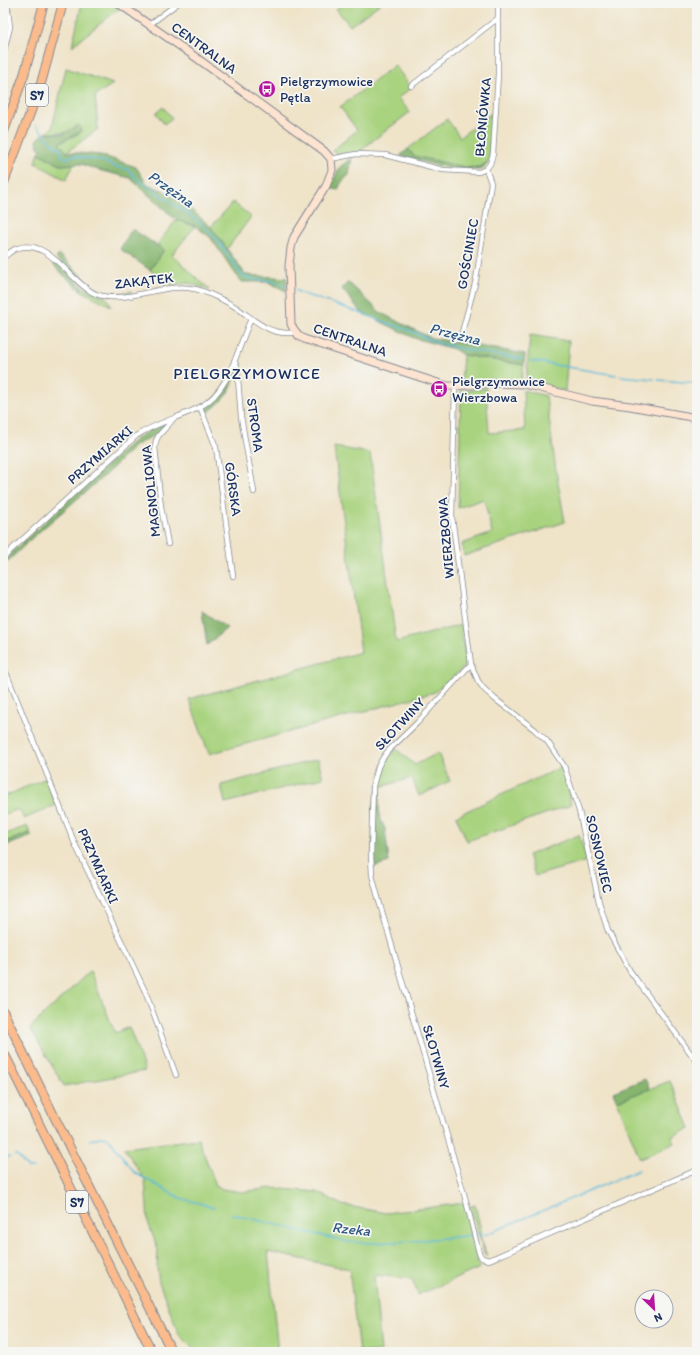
<svg xmlns="http://www.w3.org/2000/svg" width="700" height="1355" font-family="Itim,sans-serif">
	<style>
		.green { fill: #a9d37f; stroke: #62816e }
		.forest { fill: #86b56e; stroke: #507266 }
		.lines { fill: none; stroke-linecap: round; stroke-linejoin: round }
		.stream { stroke: #5dbadb; stroke-width: 1.5 }
		.street-casing { stroke: #858993; stroke-width: 6 }
		.secondary-casing { stroke: #858993; stroke-width: 9 }
		.highway-casing { stroke: #858993; stroke-width: 10 }
		.street { stroke: #fff; stroke-width: 4.5 }
		.secondary { stroke: #fde4d1; stroke-width: 7 }
		.highway { stroke: #fbbb8c; stroke-width: 8 }
		.labels { text-anchor: middle; dominant-baseline: central; stroke-width: 3.5; stroke-linejoin: round; paint-order: stroke }
		.shield { fill: #f6f6f2; stroke: #5d6b8a; stroke-width: 1 }
		.shield-label { font-size: 13px; font-weight: bold; fill: #1b2f5e }
		.street-label { font-size: 14px; fill: #1b2f5e; stroke: #f6f6f2 }
		.poi-label { font-size: 14px; fill: #1b2f5e; stroke: #f6f6f2; text-anchor: start }
		.water-label { font-size: 15px; font-style: italic; fill: #2f5984; stroke: #f6f6f2 }
		.quarter-label { font-size: 16px; letter-spacing: 1px; fill: #1b2f5e; stroke: #f6f6f2 }
	</style>
	<rect width="100%" height="100%" fill="#f6f6f2"/>
	<filter id="ink" filterUnits="userSpaceOnUse"><feTurbulence type="fractalNoise" baseFrequency=".025" numOctaves="2"/><feDisplacementMap in="SourceGraphic" scale="8" xChannelSelector="R" yChannelSelector="G"/><feConvolveMatrix kernelMatrix="1 2 1 2 8 2 1 2 1" color-interpolation-filters="sRGB"/></filter>
	<filter id="wash" filterUnits="userSpaceOnUse"><feTurbulence type="fractalNoise" baseFrequency=".012" numOctaves="4" result="noise"/><feDisplacementMap in="SourceGraphic" scale="16" xChannelSelector="R" yChannelSelector="G"/><feGaussianBlur stdDeviation="0.9" result="paint"/><feColorMatrix in="noise" values="0 0 0 0 0 0 0 0 0 0 0 0 0 0 0 0 0 1.4 0 .05"/><feComposite in="paint" operator="in"/></filter>
	<g filter="url(#wash)">
		<rect width="100%" height="100%" fill="#efe3c8"/>
		<path class="green" d="M82,3H112L120,8L72,46Z
			M345,3H381L350,26L336,9Z
			M12,9L3,47V12Z
			M395,65L411,88L398,98L410,112L366,146L360,153L338,154L332,151L357,130L340,107Z
			M66,68L113,84L95,96L98,129L67,152L59,143L81,132L46,133L52,128Z
			M163,107L172,118L164,124L156,113Z
			M492,113L489,161L480,167L468,168L413,156L408,149L447,119L460,137Z
			M39,153L60,165L74,164L66,180L35,163Z
			M233,202L251,217L227,249L211,227Z
			M176,220L195,226L172,255L210,290L188,283L172,285L150,270L164,250L157,245Z
			M87,284L101,292L119,293L132,291V293C112,296 102,298 85,285Z
			M82,287L108,299L111,306L80,290Z
			M530,335L569,341L565,391L526,382Z
			M463,355L524,365L521,381L461,382Z
			M486,388L489,433L525,430L523,390L546,396L556,471L565,522L464,556L462,544L492,533L484,499L458,508L461,391Z
			M334,447L370,453L396,642L461,625L466,666L435,692L209,754L189,699L361,652Z
			M396,749L415,765L438,753L450,781L419,796L412,778L380,787L379,808L373,809L383,764Z
			M318,759L323,778L225,803L221,785Z
			M561,767L567,782L571,805L467,841L456,816Z
			M46,778L56,805L24,819L19,809L3,815V797Z
			M27,826L30,833L3,843V835Z
			M579,835L587,861L535,876L528,855Z
			M90,971L115,1033L129,1027L145,1071L64,1086L30,1028Z
			M670,1081L690,1128L672,1137L675,1143L640,1159L617,1101Z
			M198,1139L216,1185L222,1189L242,1192L271,1188L317,1192L342,1205L386,1213L465,1203L478,1260V1263L480,1268L418,1295L412,1279L374,1275L381,1352H359L349,1269L268,1252L278,1352H196L179,1335L159,1282L157,1268L158,1250L148,1222L145,1180L124,1148Z
			M475,1205L482,1234L480,1235L487,1257L484,1252L470,1206Z"/>
		<path class="forest" d="M79,125L81,132L59,143L67,152L101,155L136,167L147,184L164,191L187,206L211,227L246,275L287,278L286,291L268,282H241L210,237L195,226L176,220L130,178L98,170L81,164L60,165L39,153L41,149L38,147L37,139L46,133L63,134Z
			M408,149L414,156L468,168L480,167L489,161L486,166L480,170L447,168L400,156Z
			M352,157L349,175L341,183L338,190L330,188L339,168Z
			M132,229L164,250L150,270L120,249Z
			M59,255C69,263 79,272 87,284L85,285L56,258Z
			M55,261L82,286L80,290L53,265Z
			M348,282L381,313L431,338L525,354L524,365L463,355L454,349L414,338L361,312L342,289Z
			M234,367C239,387 220,403 206,414L203,407C219,400 227,382 234,367Z
			M169,422L156,434L136,445L105,475L33,537L3,566V562L15,549L137,438L150,430Z
			M202,611L227,628L207,645Z
			M379,808L380,818L385,829L389,862L373,867V809Z
			M30,833L32,836L3,847V843Z
			M645,1079L650,1089L617,1101L613,1092Z"/>
		<g class="lines">
			<path class="stream" d="M36,125L54,145L60,148L62,156L67,158L73,156L103,161L113,166L129,170L134,176L140,181L198,221L216,238L241,274C249,281 256,279 266,280C272,281 279,283 285,286
				M295,290L303,294L337,305L408,330L438,343L462,349L522,359
				M531,361L616,375
				M620,376L654,379
				M658,380L697,383
				M90,1140L100,1137L108,1138L135,1173L180,1198L214,1207
				M14,1155L17,1156L28,1168H33
				M3,1157L5,1158L10,1157
				M232,1214L348,1242C377,1244 405,1242 434,1239C446,1238 458,1237 471,1235
				M477,1234L485,1235L639,1170"/>
		</g>
	</g>
	<g filter="url(#ink)">
		<g class="lines">
			<g class="street-casing">
				<path id="street" d="M149,25L178,3
					M3,55L10,27L7,3
					M411,86L497,19
					M331,159L356,154L385,155L443,170L479,172L486,169L490,164L493,154L498,74V3
					M3,258C8,254 13,249 18,248C50,238 71,284 96,294C124,306 165,281 195,289C205,291 228,302 237,308C256,321 271,337 296,332
					M455,340L459,338L461,336L476,280L491,183L486,169
					M234,361L237,366L241,417L254,492
					M455,386L452,517L471,664L478,681L484,689L495,699L534,729L547,741L564,766L579,811L599,902L608,931L630,971L697,1062
					M200,407L216,447L233,576
					M168,544L161,507L155,447C155,434 167,429 173,419
					M3,559L11,550L136,436C155,423 179,418 200,407C231,390 237,348 251,319
					M471,664L417,723L387,752L381,761L378,767L373,786L371,855L372,875L379,901L466,1201L479,1253L482,1258L489,1260L697,1170
					M3,665L75,844L145,991L176,1075"/>
			</g>
			<g class="secondary-casing">
				<path id="secondary" d="M118,3L194,56L324,151L331,159L332,170L326,186L294,237L291,248L289,266L291,324L293,328L299,336L304,339L447,386H455L496,383L524,384L592,401L630,406L697,418"/>
			</g>
			<g class="highway-casing">
				<path id="highway" d="M3,134L24,75L44,3
					M3,185L40,87L63,3
					M3,1011L55,1118L172,1352
					M3,1051L152,1352"/>
			</g>
			<use href="#street" class="street"/>
			<use href="#secondary" class="secondary"/>
			<use href="#highway" class="highway"/>
		</g>
	</g>
	<defs>
		<g id="bus-disc" transform="scale(0.9)"><circle r="9.5" fill="#b5179e" stroke="#f6f6f2"/><path d="M-5-6H5V4H4V6H2V4H-2V6H-4V4H-5ZM-3.5-4V0h7V-4ZM-3.5 1.2v1.5H-2V1.2ZM2 1.2v1.5H3.5V1.2Z" fill="#fff"/></g>
	</defs>
	<g fill-rule="evenodd">
		<use href="#bus-disc" x="267" y="89"/>
		<use href="#bus-disc" x="439" y="389"/>
	</g>
	<g class="labels">
		<g class="shield">
			<rect x="26" y="84" width="22" height="22" rx="3"/>
			<rect x="66" y="1191" width="22" height="22" rx="3"/>
		</g>
		<g class="shield-label">
			<text x="37" y="95">S7</text>
			<text x="77" y="1202">S7</text>
		</g>
		<g class="street-label">
			<text transform="translate(204 48) rotate(36)">CENTRALNA</text>
			<text transform="translate(483 117) rotate(-85)">BŁONIÓWKA</text>
			<text transform="translate(468 254) rotate(-80)">GOŚCINIEC</text>
			<text transform="translate(144 281) rotate(-7)">ZAKĄTEK</text>
			<text transform="translate(350 340) rotate(19)">CENTRALNA</text>
			<text transform="translate(255 425) rotate(82)">STROMA</text>
			<text transform="translate(100 455) rotate(-41)">PRZYMIARKI</text>
			<text transform="translate(233 489) rotate(82)">GÓRSKA</text>
			<text transform="translate(151 491) rotate(-96)">MAGNOLIOWA</text>
			<text transform="translate(446 538) rotate(-95)">WIERZBOWA</text>
			<text transform="translate(400 724) rotate(-47)">SŁOTWINY</text>
			<text transform="translate(599 854) rotate(77)">SOSNOWIEC</text>
			<text transform="translate(98 866) rotate(66)">PRZYMIARKI</text>
			<text transform="translate(436 1057) rotate(74)">SŁOTWINY</text>
		</g>
		<g class="poi-label">
			<text x="280" y="81">Pielgrzymowice<tspan x="280" dy="16">Pętla</tspan></text>
			<text x="452" y="381">Pielgrzymowice<tspan x="452" dy="16">Wierzbowa</tspan></text>
		</g>
		<g class="water-label">
			<text transform="translate(171 189) rotate(35)">Przężna</text>
			<text transform="translate(455 334) rotate(14)">Przężna</text>
			<text transform="translate(351 1229) rotate(6)">Rzeka</text>
		</g>
		<g class="quarter-label">
			<text x="247" y="373">PIELGRZYMOWICE</text>
		</g>
	</g>
	<rect width="700" height="1355" fill="none" stroke="#f6f6f2" stroke-width="16"/>
	<g transform="translate(654 1309) rotate(155)"><circle r="19" fill="#f6f6f2" stroke="#9ea6b7"/>
	<path d="M0-3L7 15L0 10L-7 15Z" fill="#b5179e"/>
	<text y="-6" font-size="11" font-weight="bold" text-anchor="middle" fill="#1b2f5e">N</text>
	</g>
</svg>
